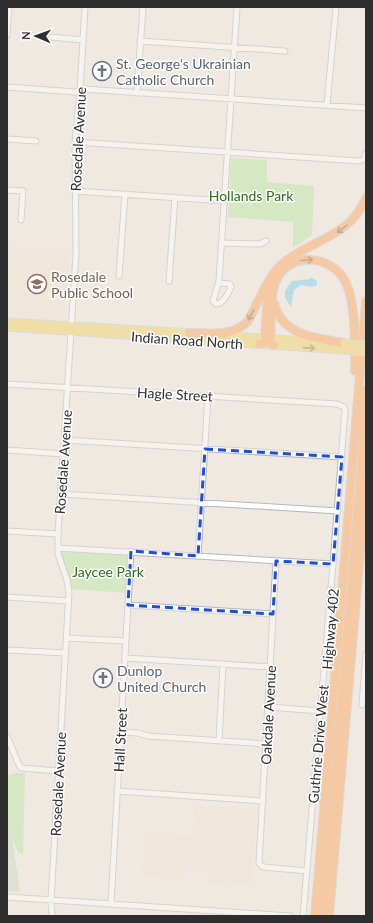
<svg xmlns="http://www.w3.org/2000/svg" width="373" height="923" font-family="Lato,sans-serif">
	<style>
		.education { fill: #f0e6d1 }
		.green { fill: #b6e59e }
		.cemetery { fill: #c8d9b8 }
		.water { fill: #75cff0 }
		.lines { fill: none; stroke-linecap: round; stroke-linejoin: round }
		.minor-casing { stroke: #b4b7c1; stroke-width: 7 }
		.major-casing { stroke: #c9c9c9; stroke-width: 9 }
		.highway-casing { stroke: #c9c9c9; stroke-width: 10 }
		.minor { stroke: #fff; stroke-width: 5 }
		.major { stroke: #f2d163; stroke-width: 7 }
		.highway { stroke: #ffa35c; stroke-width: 8 }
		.major-bridge-casing { stroke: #c9c9c9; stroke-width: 9; stroke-linecap: butt }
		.major-bridge { stroke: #f2d163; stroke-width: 7 }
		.oneway { stroke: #8c6343 }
		.oneway2 { stroke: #908048 }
		.marked { fill: none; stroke: #1d4ed8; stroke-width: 3; stroke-dasharray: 8 5; stroke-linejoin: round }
		.labels { text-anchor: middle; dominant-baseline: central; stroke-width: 3; stroke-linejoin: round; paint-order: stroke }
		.worship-label { font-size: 14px; fill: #5b616d; stroke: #fff; text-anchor: start }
		.street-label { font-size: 14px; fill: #2e2e2e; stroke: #fff }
		.park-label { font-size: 14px; fill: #2c6e1b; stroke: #fff }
		.education-label { font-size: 14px; fill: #785e54; stroke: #fff; text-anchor: start }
	</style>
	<rect width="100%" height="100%" fill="#efe9e1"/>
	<path class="education" d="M7,246L70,250L65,321L7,317Z
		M194,805L257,809L252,885L207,882L208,873L183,872V880L142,877L145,832L192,835Z"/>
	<path class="green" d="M231,158L267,160V182L314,186L312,235L293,248V222L228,217Z
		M59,549L129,552L127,593L70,589Z
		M14,773H25L23,855L18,852L7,825V776Z"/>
	<path class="cemetery" d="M7,825L12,838L20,892L7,891Z"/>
	<path class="water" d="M311,277L317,281V285L312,287L301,285L294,290L291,307L285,298V291L292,281L310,279Z"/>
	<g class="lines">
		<g class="minor-casing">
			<path id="minor" d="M7,35L9,7
				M51,37L83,40
				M140,41L285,51
				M7,87L75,92L84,89L366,108
				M137,93L143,7
				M327,105L336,7
				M7,139L36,141
				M75,142L359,161L364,159L366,153
				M7,190L23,191L21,220
				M75,191L225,201
				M222,243L260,244L266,241
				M119,276L125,194
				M169,281L175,197
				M219,283L230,284L231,287C228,294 223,304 216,304L213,301L219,281L237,7
				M7,384L337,404L344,407L345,410L333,564L303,916
				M64,440L342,457
				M7,450L63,454
				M61,494L338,511
				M7,531L58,534
				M58,548L333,564
				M198,556L208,396
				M276,561L259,863L263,867L307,871
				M7,597L68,601
				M128,605L273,614
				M66,638L126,641
				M7,650L66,653
				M125,658L270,667
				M362,705L366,654
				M268,707L321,711
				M121,732L138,733L148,736L266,744
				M7,736L18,763L21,768L59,771
				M219,741L223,664
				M117,791L263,801
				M7,897L290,916
				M111,904L131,551
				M52,916L51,900L69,592L67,580L58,554V534L76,254L75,142L80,90L85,7"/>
		</g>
		<g class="major-casing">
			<path id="major" d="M7,322L194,333
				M7,327L343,350
				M220,335L322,342"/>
		</g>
		<g class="highway-casing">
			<path id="highway" d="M268,289L265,336L266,339L274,345
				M274,303C282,336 316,338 344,343
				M189,333C210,333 233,337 248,321C257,305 268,277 281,265C309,240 350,238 366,198
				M259,344L266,342L270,339C272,320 269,298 276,281C289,250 333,255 346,283C356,305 355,346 355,371
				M315,916L366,301
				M323,916L361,470L366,390
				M329,916L366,484"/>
		</g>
		<use href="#minor" class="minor"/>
		<use href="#major" class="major"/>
		<use href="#highway" class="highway"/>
		<g class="major-bridge-casing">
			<path id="major-bridge" d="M344,343L366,345
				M343,350L366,352"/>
		</g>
		<use href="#major-bridge" class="major-bridge"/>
	</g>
	<defs><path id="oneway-shaft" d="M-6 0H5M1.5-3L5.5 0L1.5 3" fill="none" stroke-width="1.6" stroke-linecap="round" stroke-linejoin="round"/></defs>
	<g class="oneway">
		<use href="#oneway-shaft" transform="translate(342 229) rotate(142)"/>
		<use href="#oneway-shaft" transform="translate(307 260) rotate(-5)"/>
		<use href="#oneway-shaft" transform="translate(251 315) rotate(118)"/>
	</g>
	<use class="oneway2" href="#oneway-shaft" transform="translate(309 348) rotate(4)"/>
	<path d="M0 0H373V923H0ZM205,449L342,457L333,564L276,561L273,614L128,605L131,551L198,556Z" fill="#efe9e1" fill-opacity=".55" fill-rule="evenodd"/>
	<path class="marked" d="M205,449L342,457L333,564L276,561L273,614L128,605L131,551L198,556Z"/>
	<defs>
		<g id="church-ring" transform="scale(1)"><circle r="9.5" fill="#fff" stroke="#6b7280" stroke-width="1.5"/><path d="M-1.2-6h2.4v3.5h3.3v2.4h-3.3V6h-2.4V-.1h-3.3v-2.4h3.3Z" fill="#6b7280"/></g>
		<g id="school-ring" transform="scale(1)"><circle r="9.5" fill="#fff" stroke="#8d6e63" stroke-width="1.5"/><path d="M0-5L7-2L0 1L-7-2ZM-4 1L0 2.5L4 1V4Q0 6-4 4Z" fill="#8d6e63"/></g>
	</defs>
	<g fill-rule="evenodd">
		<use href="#church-ring" x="102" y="71"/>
		<use href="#school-ring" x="37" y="284"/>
		<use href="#church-ring" x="103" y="678"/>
	</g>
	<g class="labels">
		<g class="worship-label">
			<text x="116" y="63">St. George's Ukrainian<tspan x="116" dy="16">Catholic Church</tspan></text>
			<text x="117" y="670">Dunlop<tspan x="117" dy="16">United Church</tspan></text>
		</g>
		<g class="street-label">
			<text transform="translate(78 139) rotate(-87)">Rosedale Avenue</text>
			<text transform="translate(187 340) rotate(4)">Indian Road North</text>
			<text transform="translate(175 394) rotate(3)">Hagle Street</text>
			<text transform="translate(63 462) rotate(-86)">Rosedale Avenue</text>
			<text transform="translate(330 629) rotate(-85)">Highway 402</text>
			<text transform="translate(268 715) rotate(-87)">Oakdale Avenue</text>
			<text transform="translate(120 740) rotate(-87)">Hall Street</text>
			<text transform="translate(318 744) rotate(-85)">Guthrie Drive West</text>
			<text transform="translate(58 784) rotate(-87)">Rosedale Avenue</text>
		</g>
		<g class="park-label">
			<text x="251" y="195">Hollands Park</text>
			<text x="108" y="571">Jaycee Park</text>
		</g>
		<g class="education-label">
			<text x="51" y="276">Rosedale<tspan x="51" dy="16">Public School</tspan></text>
		</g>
	</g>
	<rect width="373" height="923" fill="none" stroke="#2e2e2e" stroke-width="16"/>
	<g transform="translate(36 36) rotate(272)" stroke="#ffffff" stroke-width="3" paint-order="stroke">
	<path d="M0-3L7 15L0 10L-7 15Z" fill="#2e2e2e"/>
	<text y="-6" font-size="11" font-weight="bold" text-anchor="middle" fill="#2e2e2e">N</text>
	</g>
</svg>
